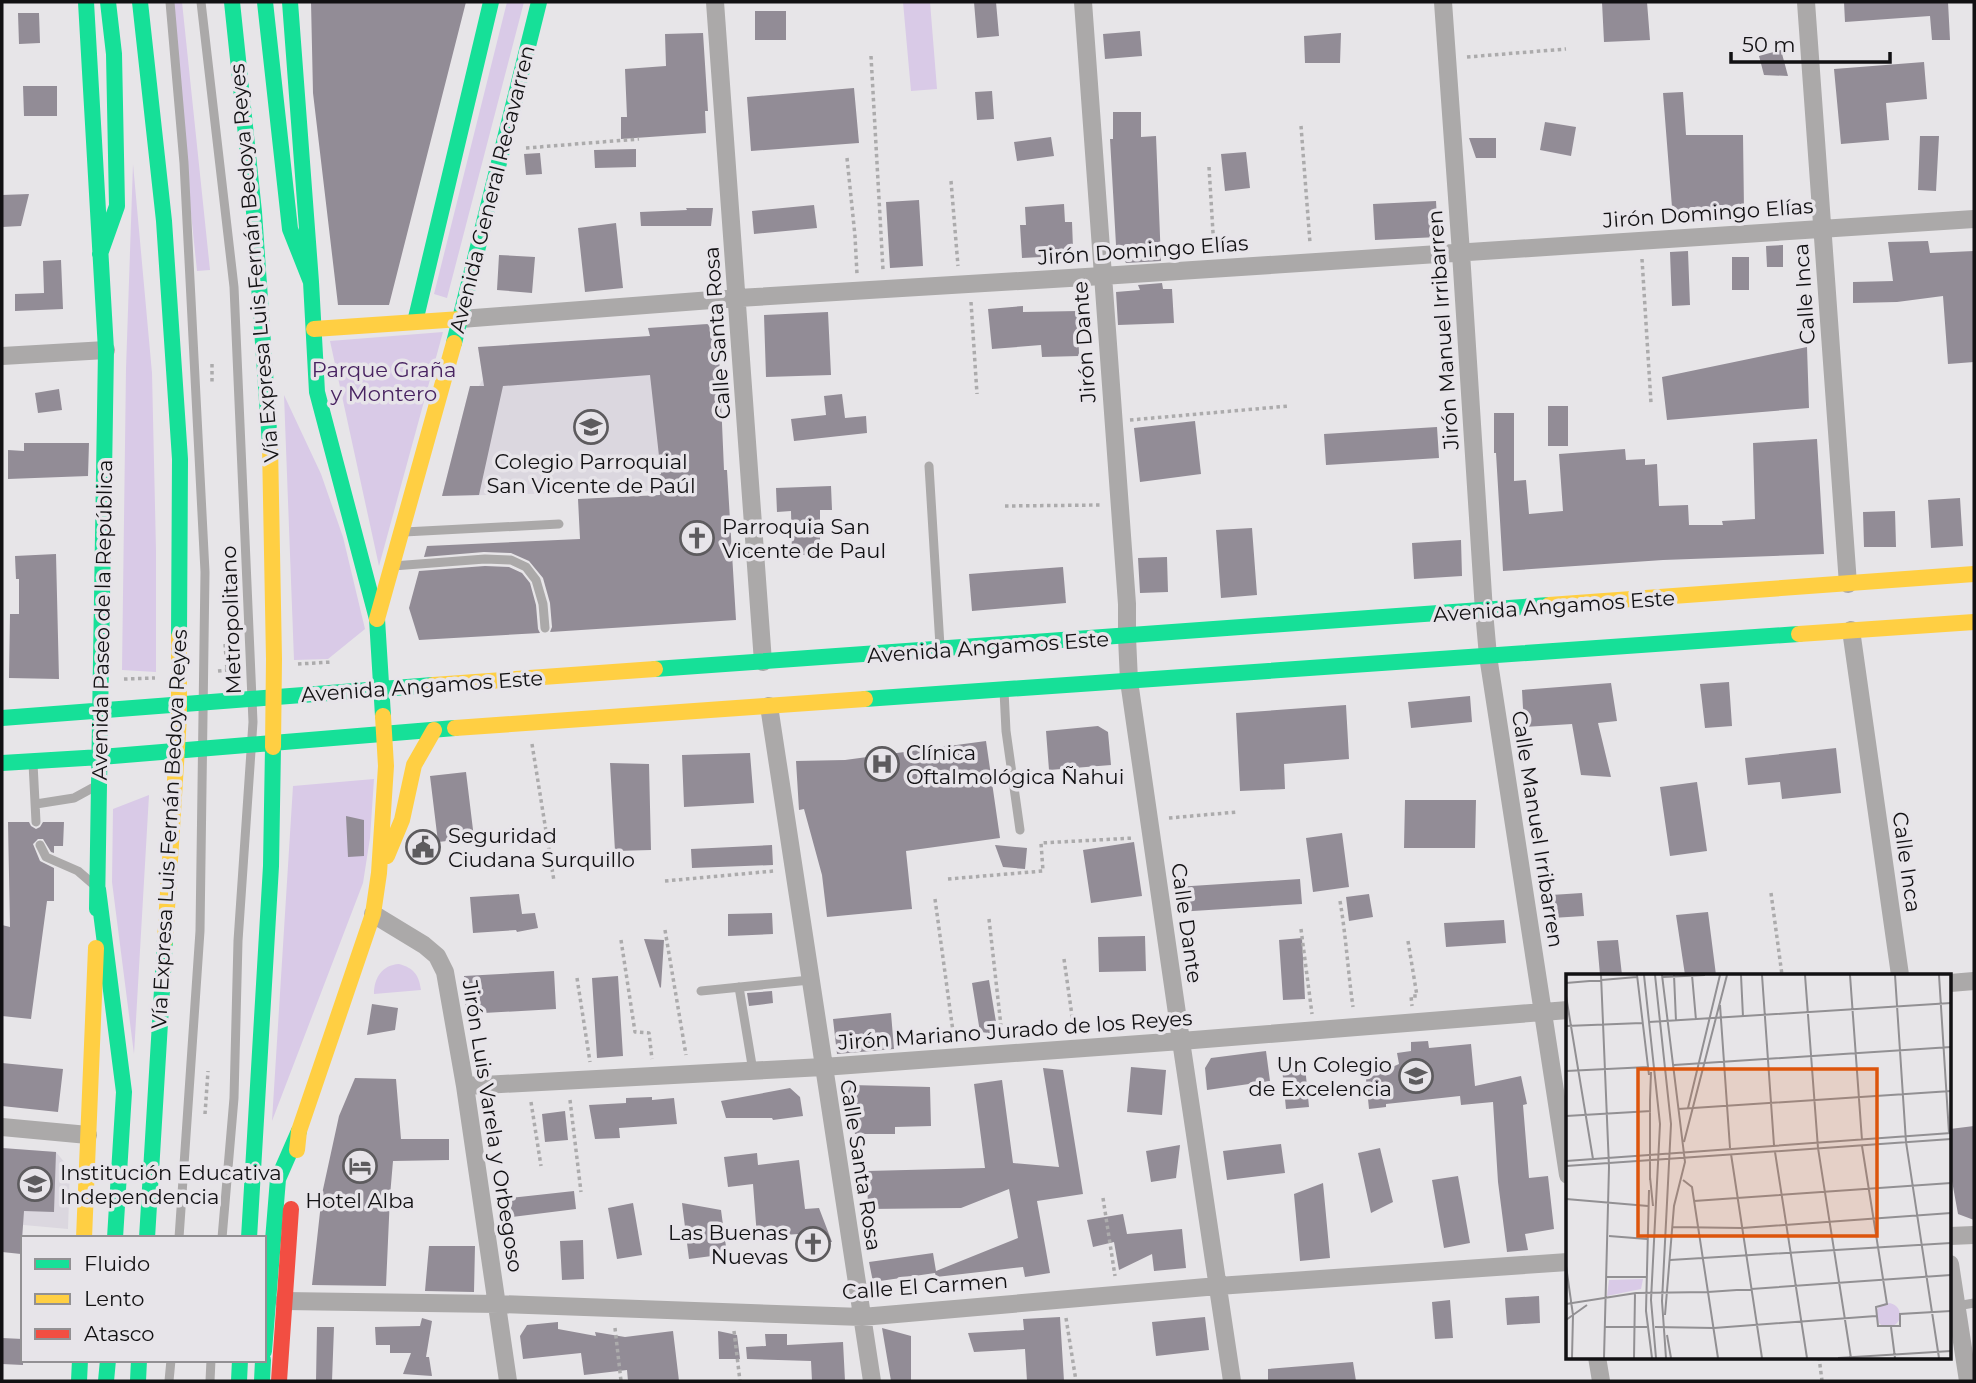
<svg xmlns="http://www.w3.org/2000/svg" width="1976" height="1383" font-family="Montserrat,sans-serif">
	<style>
		.built { fill: #dbd7df }
		.green { fill: #d9cae7 }
		.building { fill: #928c96 }
		.lines { fill: none; stroke-linecap: round; stroke-linejoin: round }
		.path { stroke: #acabac; stroke-width: 3.5; stroke-dasharray: 3.5 3.5; stroke-linecap: butt }
		.lane { stroke: #aba9a9; stroke-width: 9 }
		.street { stroke: #aba9a9; stroke-width: 18 }
		.fast { stroke: #16e098; stroke-width: 16 }
		.slow { stroke: #ffcf43; stroke-width: 16 }
		.jam { stroke: #f24e42; stroke-width: 16 }
		.labels { text-anchor: middle; dominant-baseline: central; stroke-width: 7; stroke-linejoin: round; paint-order: stroke }
		.street-label { font-size: 21px; fill: #121113; stroke: #e7e4e9 }
		.park-label { font-size: 21px; fill: #482361; stroke: #e7e4e9 }
		.poi-label { font-size: 21px; fill: #121113; stroke: #e7e4e9; text-anchor: start }
		.inset-road { fill: none; stroke: #929093; stroke-width: 2 }
		.view { fill: #dd550c; fill-opacity: 0.15; stroke: #dd550c; stroke-width: 3.5 }
		.inset-edge { fill: none; stroke: #121113; stroke-width: 3.5 }
	</style>
	<rect width="100%" height="100%" fill="#e7e5e8"/>
	<path class="built" d="M708,324L711,331L659,475L660,491L442,496L470,386H479L483,379L478,347L617,338V347L650,336L648,328Z
		M2,1148L56,1152L70,1169L68,1229L2,1223Z"/>
	<path class="green" d="M169,2H182L210,270L197,271Z
		M507,2H524L447,298L434,294Z
		M903,2H930L937,89L911,91Z
		M133,164L152,373L156,551V672L122,670L126,369Z
		M443,332L379,566L330,341Z
		M284,395L321,474L343,537L365,629L328,659L294,660Z
		M374,779L370,838L363,883L272,1121L293,786Z
		M149,795L134,1054L112,882L113,809Z
		M399,964C414,968 419,975 421,990L374,994C374,978 382,965 399,964Z"/>
	<path class="building" d="M311,2H466L389,305H338L313,93Z
		M974,2H996L999,36L977,38Z
		M1602,2H1647L1650,40L1604,42Z
		M1844,2H1948L1950,40H1932L1930,16L1845,22Z
		M755,11H786V40H755Z
		M18,13H39L40,43L19,44Z
		M1140,31L1142,56L1105,59L1103,34Z
		M703,33L708,111H705L706,133L621,139V117H627L625,69L666,66L665,34Z
		M1341,33L1340,63H1305L1304,36Z
		M1781,50L1788,76L1764,75L1759,56Z
		M1924,62L1927,99L1886,103L1889,140L1841,144L1834,69Z
		M23,86H57V116H24Z
		M854,88L859,143L751,151L747,97Z
		M992,91L994,119L977,120L975,92Z
		M1683,92L1686,135H1743L1744,210L1701,211L1673,220L1663,93Z
		M1113,112H1141V137L1156,136L1161,261L1126,263L1116,245L1110,139H1113Z
		M1545,122L1576,127L1571,156L1540,150Z
		M1920,136H1939L1936,191L1918,190Z
		M1051,137L1054,156L1017,161L1014,142Z
		M1469,138H1496V158H1476Z
		M636,149V167L595,168L594,150Z
		M1246,152L1250,188L1225,191L1221,154Z
		M540,153L542,174L526,175L524,154Z
		M29,194L21,226L2,227V195Z
		M919,200L923,266L890,268L886,202Z
		M1436,201L1438,237L1375,240L1373,204Z
		M1064,204L1065,222H1072L1073,248L1061,256L1022,258L1020,225H1026L1025,207Z
		M814,205L817,228L754,234L752,211Z
		M686,208H713L711,226H641L640,212L687,210Z
		M616,223L623,288L585,292L578,228Z
		M1928,241L1930,253L1974,251V362L1948,364L1943,296L1897,302L1853,303V282L1893,281L1888,242Z
		M1783,245V267H1767L1766,246Z
		M1688,251L1690,305L1672,306L1670,252Z
		M499,255L535,257L532,293L497,290Z
		M1732,257H1749V290H1732Z
		M61,260L63,309L15,311V294L44,293L43,261Z
		M1162,283L1163,289H1172L1174,323L1118,325L1116,292L1140,290L1138,285Z
		M1023,306V312L1078,311L1079,356L1042,357L1041,345L992,349L988,309Z
		M828,312L831,375L766,377L764,315Z
		M708,324L711,331H718L724,470H727L736,620L550,632L552,627L550,603L543,578L529,561L511,553L484,552L424,557L427,546L580,539L578,499L660,495L659,475L661,474L650,375L503,386L479,495L442,496L470,386H484L478,347L650,336L648,328Z
		M1807,347L1809,408L1667,420L1662,377Z
		M59,389L62,410L38,413L35,393Z
		M842,394L845,418L866,416L867,433L794,441L791,419L826,415L824,396Z
		M1548,406H1568V446H1548Z
		M1494,413H1514V481L1526,480L1529,514L1563,511L1559,454L1625,449L1626,460L1645,459V465L1657,464L1659,506L1688,505L1689,525H1723L1722,521L1755,519L1753,443L1817,439L1824,554L1663,560L1503,571L1496,453H1494Z
		M1195,421L1201,474L1140,482L1134,428Z
		M1437,427L1439,458L1326,465L1324,434Z
		M24,443H89L88,476L8,479V450L24,451Z
		M831,486L832,510H820V555H792L791,511L777,512L776,488Z
		M1960,498L1963,546L1931,548L1928,500Z
		M1895,511L1896,547H1864L1863,512Z
		M1252,528L1257,595L1221,598L1216,530Z
		M1461,540L1462,576L1414,579L1412,543Z
		M56,554L59,679L9,678L10,614H19V579H16L15,556Z
		M1167,557L1168,592L1140,593L1138,558Z
		M485,566L509,567L522,573L530,583L536,605L538,629L540,633L419,640L409,608L419,571Z
		M1063,567L1066,603L972,611L969,574Z
		M1729,682L1732,726L1705,728L1700,684Z
		M1611,683L1617,721L1598,723L1611,777L1581,775L1572,724L1524,727L1522,690Z
		M1470,696L1472,722L1411,728L1408,702Z
		M1346,705L1349,759L1284,764L1285,789L1240,791L1236,713Z
		M1098,726L1108,732L1111,765L1049,770L1046,731Z
		M986,741L1000,838L906,851L912,909L827,917L822,875L804,809L799,810L796,761L845,760Z
		M1836,748L1841,793L1782,799L1780,782L1748,785L1745,758Z
		M750,753L754,803L684,807L682,755Z
		M610,763L649,764L651,850L615,851Z
		M466,772L474,838L438,842L430,776Z
		M1697,782L1707,851L1670,856L1660,787Z
		M1405,800H1476L1475,848H1404Z
		M346,816L364,820V856L348,857Z
		M8,822H29L31,826L36,829L40,827L43,822H64L63,846H54V853L51,852L43,839H38L33,844L40,861L54,868V901H47L31,1019L2,1016V925L10,927Z
		M1342,833L1349,887L1313,892L1306,838Z
		M1134,842L1142,896L1091,903L1083,850Z
		M772,845L773,865L692,868L691,849Z
		M995,845L1027,848L1025,869L1003,867Z
		M1300,879L1302,904L1177,912L1176,887Z
		M1582,893L1584,916L1552,918L1551,895Z
		M519,894L522,914L535,913L538,928L517,932L516,930L473,933L470,897Z
		M1369,894L1373,917L1349,921L1346,897Z
		M1708,912L1716,975H1685L1676,915Z
		M772,913L773,934L728,936V914Z
		M1504,920L1506,943L1446,947L1444,923Z
		M1145,936L1146,971L1099,972L1098,937Z
		M1302,938L1305,999L1283,1000L1279,940Z
		M644,939L664,940L661,987L660,988Z
		M1618,940L1622,975H1600L1597,941Z
		M554,971L556,1009L466,1014L464,976Z
		M618,976L623,1056L597,1058L592,978Z
		M989,980L998,1034L980,1032L972,983Z
		M772,991L773,1003L749,1006L747,993Z
		M372,1004L398,1008L395,1030L367,1035Z
		M891,1013L894,1049L837,1054L833,1019Z
		M1428,1041L1429,1048L1471,1044L1475,1086L1521,1076L1527,1104L1523,1105L1529,1178L1548,1176L1554,1229L1525,1234L1528,1250L1507,1252L1498,1182L1493,1102L1461,1105L1460,1096L1386,1104V1107L1369,1109L1366,1079L1399,1064L1397,1053L1411,1051V1042Z
		M1266,1051L1270,1081L1207,1090L1205,1068L1211,1058Z
		M2,1063L63,1069L58,1112L2,1106Z
		M1305,1066L1309,1107L1286,1109L1282,1068Z
		M1131,1067L1166,1070L1162,1115L1127,1112Z
		M1043,1068L1063,1070L1083,1194L1037,1201L1050,1273L1025,1277L1023,1267L936,1277L935,1273L873,1282L869,1262L933,1253L936,1271L1018,1238L1009,1189L961,1208L868,1209L867,1171L985,1168L974,1084L1002,1080L1013,1163L1059,1167Z
		M355,1078L396,1079L401,1139H449V1160L393,1161L390,1196L386,1286L312,1285L322,1194L339,1116Z
		M851,1085L930,1087L931,1126L895,1127V1134H855L846,1095Z
		M790,1088L800,1097L803,1116L773,1120L772,1118H726L721,1101Z
		M652,1097V1100L674,1098L677,1124L619,1128L620,1138L595,1139L589,1105L626,1103V1098Z
		M565,1111L568,1140L545,1142L542,1114Z
		M1974,1126V1220L1958,1214L1950,1170V1129Z
		M1281,1144L1285,1173L1227,1180L1223,1151Z
		M1180,1145L1176,1178L1151,1182L1146,1151Z
		M2,1148L56,1152L54,1212L24,1211L21,1254L2,1252Z
		M1380,1148L1393,1202L1371,1213L1358,1153Z
		M757,1153L758,1165L799,1160L805,1209L819,1208L832,1242L798,1244V1234L757,1237L753,1184L728,1187L724,1157Z
		M1458,1176L1470,1243L1444,1248L1432,1180Z
		M1323,1183L1330,1258L1300,1261L1294,1194Z
		M574,1191L576,1209L512,1217L510,1198Z
		M633,1203L642,1255L617,1259L608,1208Z
		M682,1203L721,1210L727,1254L689,1259Z
		M1123,1214L1127,1234L1182,1229L1186,1268L1154,1271L1152,1254L1119,1270L1114,1242L1093,1247L1087,1220Z
		M583,1240L584,1279L562,1280L560,1241Z
		M429,1246H475L474,1292L425,1291Z
		M1539,1296L1540,1323L1507,1325L1505,1298Z
		M1450,1300L1453,1338L1435,1339L1432,1302Z
		M1060,1317L1064,1381H1027L1025,1349L974,1352L968,1333L1024,1330L1023,1319Z
		M1205,1317L1209,1350L1156,1356L1152,1322Z
		M422,1318L432,1321L426,1357H429L432,1376L403,1374L411,1353H390V1345H376L375,1327L420,1326Z
		M558,1322V1329L596,1336L595,1332L625,1337L673,1331L679,1381H628L627,1370L584,1375L581,1353L523,1359L520,1336L527,1325Z
		M317,1327H334L332,1381H316Z
		M882,1328L911,1336V1381H891Z
		M718,1331L737,1335L740,1359H719Z
		M765,1334H787V1345L843,1342L845,1381H812L811,1361L747,1359L746,1347L766,1346Z
		M2,1338L23,1339V1365L2,1364Z
		M1353,1362L1356,1381H1268V1369Z"/>
	<g class="lines">
		<path class="path" d="M871,56L883,270
			M1467,57L1566,49
			M1301,126L1310,243
			M526,148L639,139
			M847,158L855,236L857,274
			M1209,167L1214,249
			M951,181L958,266
			M1642,259L1651,403
			M971,302L977,394
			M212,364V382
			M1130,420L1289,406
			M1005,506L1101,505
			M225,644L227,670
			M298,664L332,662
			M218,671L238,669
			M124,679L155,678
			M532,744L554,881
			M1169,818L1237,812
			M948,879L1043,871L1041,843L1134,838
			M665,881L774,871
			M1771,893L1782,975
			M935,899L954,1039
			M1340,901C1346,936 1348,972 1353,1007
			M989,919L1002,1035
			M1301,929L1312,1014
			M665,930L686,1055
			M621,940L635,1032L649,1033L652,1059
			M1408,941L1417,996H1411L1412,1006
			M1064,959L1074,1030
			M577,978L590,1062
			M570,1100L581,1192
			M531,1102L541,1166
			M205,1114L208,1071
			M1103,1198L1115,1276
			M1066,1318L1076,1381
			M615,1328L621,1381
			M734,1331L740,1381
			M1819,1357L1822,1381"/>
		<path class="lane" d="M170,2L184,163L205,572L200,931L179,1238
			M201,2L234,287L253,722L238,941L234,1098L222,1238
			M929,466L940,646
			M404,532L559,524
			M393,566L485,559L511,560L526,567L536,580L543,604L545,628
			M1004,691L1006,731L1020,830
			M33,763L36,822
			M36,804L74,798L96,786
			M40,845L46,857L78,871L93,884
			M739,987L753,1071
			M701,991L810,980
			M1957,1306L1974,1303
			M169,1381L171,1360
			M210,1381L211,1360"/>
		<path class="street" d="M715,2L763,662
			M1083,2L1127,604V637L1129,681L1181,1041L1232,1381
			M1443,2L1461,253L1484,611L1488,656L1568,1175
			M1806,2L1848,584
			M461,319L738,298L1102,276L1974,219
			M2,356L106,350
			M1851,630L1900,975
			M769,706L872,1381
			M373,914L424,945L437,956L445,972L465,1086L508,1381
			M1950,983L1974,981
			M465,1086L823,1067L1181,1041L1568,1010
			M2,1127L88,1135
			M1950,1236L1974,1235
			M1950,1264L1968,1381
			M284,1301L498,1304L862,1317L1218,1286L1568,1262
			M1597,1357L1601,1381"/>
		<path class="fast" d="M86,2L106,350L97,909
			M140,2L164,221L180,459L179,637
			M232,2L254,212L270,445
			M265,2L290,229L311,282
			M290,2L311,282L317,392L377,619L383,716
			M100,254L117,206L114,54L108,2
			M415,322L491,2
			M454,343L539,2
			M655,669L1549,605
			M865,699L1799,634
			M2,718L433,685
			M2,763L101,757L455,728
			M98,889L124,1092L115,1238
			M147,1238L165,940
			M249,1238L271,866L273,747
			M264,1351L278,1179L299,1131
			M79,1381L80,1360
			M106,1381L108,1360
			M138,1381L139,1360
			M239,1381L240,1360
			M262,1381L263,1360"/>
		<path class="slow" d="M314,329L461,319
			M270,445L274,659L273,747
			M1549,605L1974,574
			M377,619L454,343
			M1799,634L1974,622
			M433,685L655,669
			M455,728L865,699
			M387,856L402,820L414,765L434,730
			M165,940L179,716V637
			M297,1150L299,1131L373,914L379,873L386,766L383,716
			M84,1238L96,948"/>
		<path class="jam" d="M279,1381L291,1209"/>
	</g>
	<defs>
		<g id="school-ring" transform="scale(1.75)"><circle r="9.5" fill="#e7e4e9" stroke="#5d5b5e" stroke-width="1.5"/><path d="M0-5L7-2L0 1L-7-2ZM-4 1L0 2.5L4 1V4Q0 6-4 4Z" fill="#5d5b5e"/></g>
		<g id="church-ring" transform="scale(1.75)"><circle r="9.5" fill="#e7e4e9" stroke="#5d5b5e" stroke-width="1.5"/><path d="M-1.2-6h2.4v3.5h3.3v2.4h-3.3V6h-2.4V-.1h-3.3v-2.4h3.3Z" fill="#5d5b5e"/></g>
		<g id="hospital-ring" transform="scale(1.75)"><circle r="9.5" fill="#e7e4e9" stroke="#5d5b5e" stroke-width="1.5"/><path d="M-5-5h3v3.5h4V-5h3V5h-3V1.5h-4V5h-3Z" fill="#5d5b5e"/></g>
		<g id="civic-ring" transform="scale(1.75)"><circle r="9.5" fill="#e7e4e9" stroke="#5d5b5e" stroke-width="1.5"/><path d="M-.6-6.5H3V-4.5H.6V-3L4-1V1h2V6H-6V1h2V-1L-.6-3ZM-1.2 2.5V6h2.4V2.5Z" fill="#5d5b5e"/></g>
		<g id="hotel-ring" transform="scale(1.75)"><circle r="9.5" fill="#e7e4e9" stroke="#5d5b5e" stroke-width="1.5"/><path d="M-6-4.5h1.5V1H6V5H4.5V3h-9V5H-6ZM-4 0a1.8 1.8 0 1 1 3.6 0ZM.5 0V-2.5h3Q6-2.5 6 0Z" fill="#5d5b5e"/></g>
	</defs>
	<g fill-rule="evenodd">
		<use href="#school-ring" x="591" y="427"/>
		<use href="#church-ring" x="697" y="538"/>
		<use href="#hospital-ring" x="882" y="764"/>
		<use href="#civic-ring" x="423" y="847"/>
		<use href="#school-ring" x="1416" y="1076"/>
		<use href="#hotel-ring" x="360" y="1166"/>
		<use href="#school-ring" x="35" y="1184"/>
		<use href="#church-ring" x="813" y="1244"/>
	</g>
	<g class="labels">
		<g class="street-label">
			<text transform="translate(492 189) rotate(-76)">Avenida General Recavarren</text>
			<text transform="translate(1708 213) rotate(-4)">Jirón Domingo Elías</text>
			<text transform="translate(1143 250) rotate(-4)">Jirón Domingo Elías</text>
			<text transform="translate(254 263) rotate(-95)">Vía Expresa Luis Fernán Bedoya Reyes</text>
			<text transform="translate(1804 294) rotate(-94)">Calle Inca</text>
			<text transform="translate(1443 330) rotate(-94)">Jirón Manuel Irribarren</text>
			<text transform="translate(717 333) rotate(-94)">Calle Santa Rosa</text>
			<text transform="translate(1084 342) rotate(-94)">Jirón Dante</text>
			<text transform="translate(1554 606) rotate(-4)">Avenida Angamos Este</text>
			<text transform="translate(102 620) rotate(-89)">Avenida Paseo de la República</text>
			<text transform="translate(231 620) rotate(-92)">Metropolitano</text>
			<text transform="translate(988 647) rotate(-4)">Avenida Angamos Este</text>
			<text transform="translate(422 686) rotate(-4)">Avenida Angamos Este</text>
			<text transform="translate(169 829) rotate(-87)">Vía Expresa Luis Fernán Bedoya Reyes</text>
			<text transform="translate(1538 829) rotate(81)">Calle Manuel Irribarren</text>
			<text transform="translate(1907 862) rotate(82)">Calle Inca</text>
			<text transform="translate(1187 923) rotate(82)">Calle Dante</text>
			<text transform="translate(1015 1030) rotate(-4)">Jirón Mariano Jurado de los Reyes</text>
			<text transform="translate(493 1126) rotate(81)">Jirón Luis Varela y Orbegoso</text>
			<text transform="translate(861 1165) rotate(81)">Calle Santa Rosa</text>
			<text transform="translate(925 1286) rotate(-4)">Calle El Carmen</text>
		</g>
		<g class="park-label">
			<text x="384" y="369">Parque Graña<tspan x="384" dy="24">y Montero</tspan></text>
		</g>
		<g class="poi-label">
			<text x="591" y="461" text-anchor="middle">Colegio Parroquial<tspan x="591" dy="24">San Vicente de Paúl</tspan></text>
			<text x="722" y="526">Parroquia San<tspan x="722" dy="24">Vicente de Paul</tspan></text>
			<text x="906" y="752">Clínica<tspan x="906" dy="24">Oftalmológica Ñahui</tspan></text>
			<text x="448" y="835">Seguridad<tspan x="448" dy="24">Ciudana Surquillo</tspan></text>
			<text x="1392" y="1064" text-anchor="end">Un Colegio<tspan x="1392" dy="24">de Excelencia</tspan></text>
			<text x="60" y="1172">Institución Educativa<tspan x="60" dy="24">Independencia</tspan></text>
			<text x="360" y="1200" text-anchor="middle">Hotel Alba</text>
			<text x="788" y="1232" text-anchor="end">Las Buenas<tspan x="788" dy="24">Nuevas</tspan></text>
		</g>
	</g>
	<g transform="translate(1566 974)">
		<rect width="385" height="385" fill="#e7e5e8"/>
		<path d="M77,305L75,315L41,322L43,306ZM310 341a12 12 0 1 1 24 0a12 12 0 1 1-24 0Z" fill="#d9cae7"/>
		<path class="inset-road" d="M35,1L43,193L38,384M71,1L83,101M78,1L94,150L85,326L90,384M89,1L105,150L96,327L100,384M96,1L119,188L108,232L99,341M108,1L110,47M126,1L130,46M175,1L177,43M196,1L208,171M239,1L252,174L285,384M284,1L296,166M329,1L340,168L373,384M373,1L383,159M97,3L139,1M0,9L71,3M0,22L27,185M154,31L164,174M83,48L385,29M0,52L76,49M108,91L385,73M0,97L82,93M84,126L85,98M122,134L154,1M112,135L385,117M0,142L85,137M118,168L161,1M296,172L321,330L310,333L312,352H334V340L385,337M209,178L241,384M165,180L196,384M0,187L385,159M0,192L385,165M84,203L87,232M84,206V125M117,206L126,213L152,384M83,216L80,337L86,384M0,225L82,232M128,227L385,209M106,253L176,254L385,239M43,262L81,265M104,286L385,269M0,292L7,341L6,384M41,303H80M0,330L70,319L142,318L385,301M0,346L21,331M38,353H81M89,353L148,354L310,342M325,353L329,384M101,361L105,384M68,384L69,319M272,384L385,377"/>
		<path class="view" d="M72,95H311V262H72Z"/>
		<rect width="385" height="385" class="inset-edge"/>
	</g>
	<rect width="1976" height="1383" fill="none" stroke="#121113" stroke-width="7"/>
	<rect x="21" y="1236" width="245" height="126" fill="#e7e4e9" stroke="#929093" stroke-width="2"/>
	<rect x="35" y="1259" width="35" height="10" fill="#16e098" stroke="#929093" stroke-width="2"/>
	<text x="84" y="1271" font-size="21" fill="#121113">Fluido</text>
	<rect x="35" y="1294" width="35" height="10" fill="#ffcf43" stroke="#929093" stroke-width="2"/>
	<text x="84" y="1306" font-size="21" fill="#121113">Lento</text>
	<rect x="35" y="1329" width="35" height="10" fill="#f24e42" stroke="#929093" stroke-width="2"/>
	<text x="84" y="1341" font-size="21" fill="#121113">Atasco</text>
	<path d="M1731 52v10h159v-10" fill="none" stroke="#121113" stroke-width="3.5"/>
	<text x="1742" y="52" font-size="21" fill="#121113" stroke="#e7e4e9" stroke-width="5" paint-order="stroke">50 m</text>
</svg>
